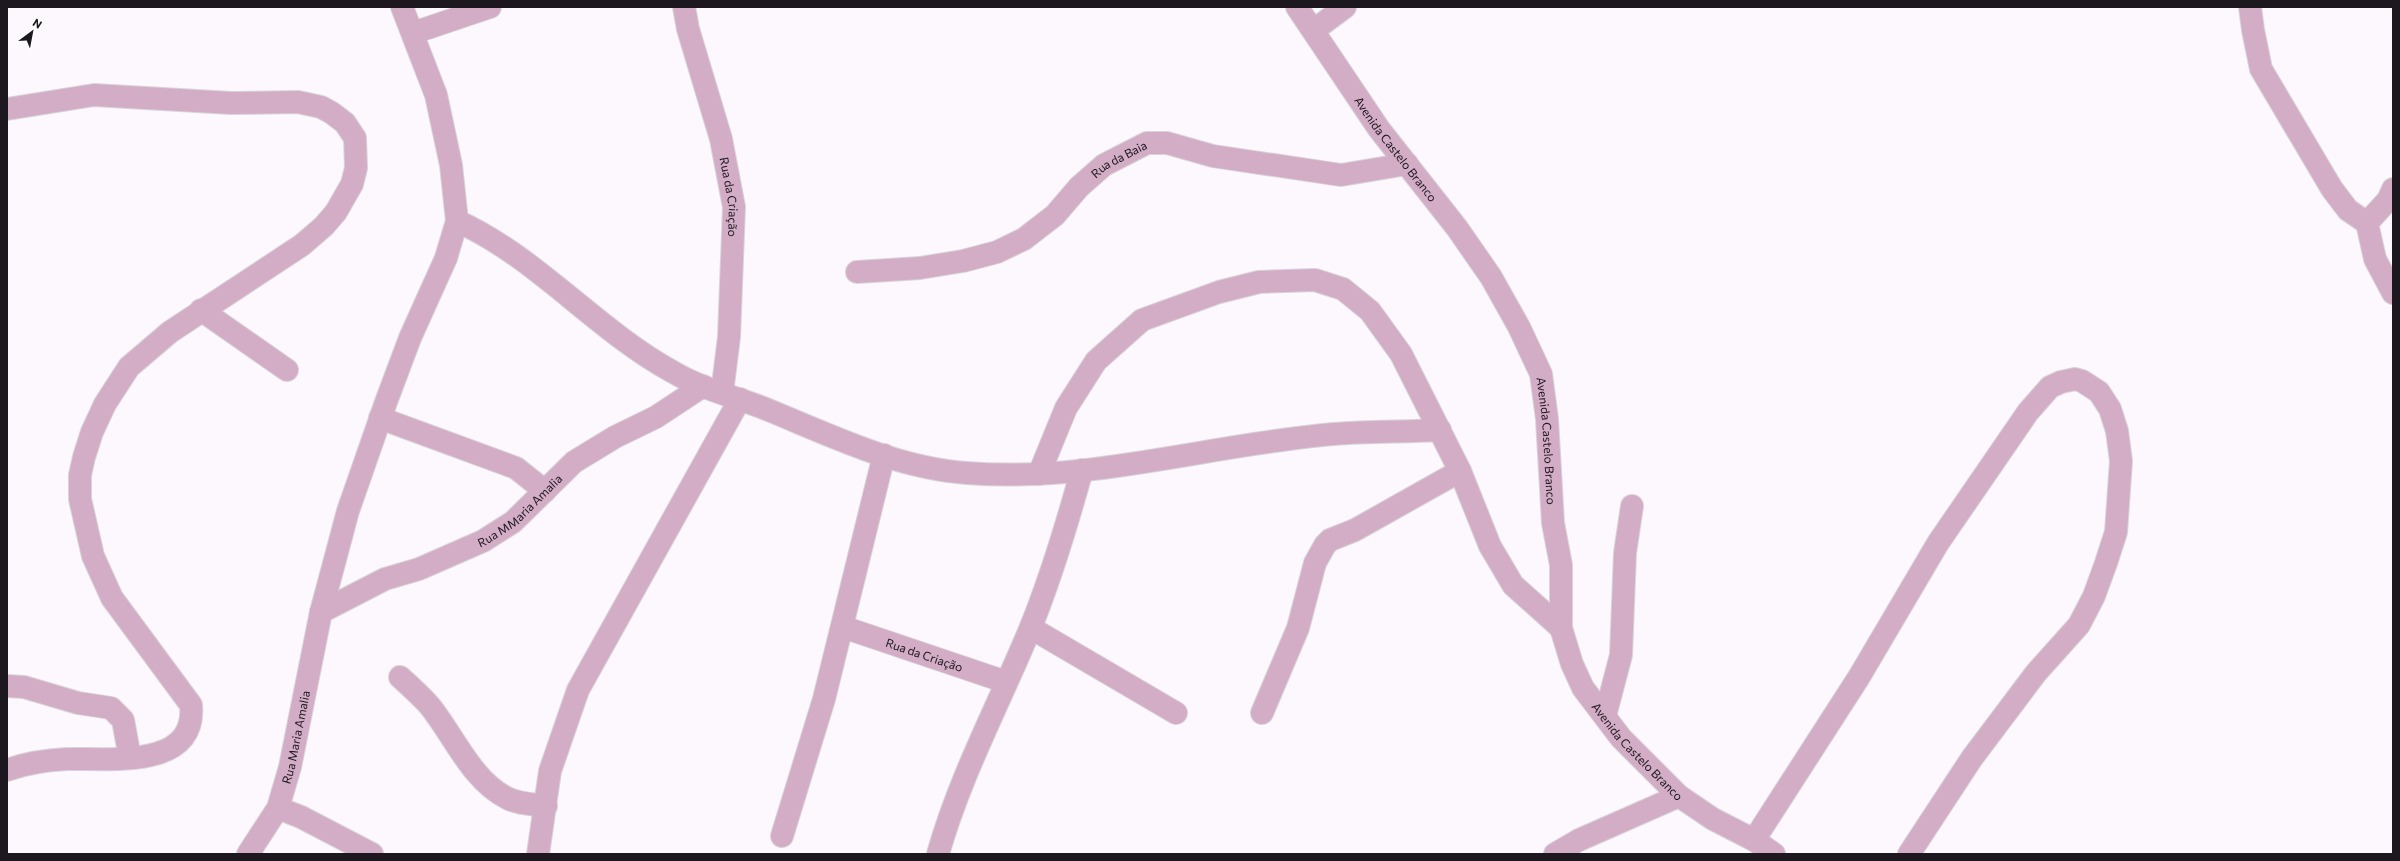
<svg xmlns="http://www.w3.org/2000/svg" width="2400" height="861" font-family="Commissioner,sans-serif">
	<style>
		.lines { fill: none; stroke-linecap: round; stroke-linejoin: round }
		.minor-casing { stroke: #d8d4d9; stroke-width: 24 }
		.minor { stroke: #d3adc5; stroke-width: 22 }
		.labels { text-anchor: middle; dominant-baseline: central; stroke-width: 4; stroke-linejoin: round; paint-order: stroke }
		.street-label { font-size: 12px; fill: #1d171f; stroke: #fff }
	</style>
	<rect width="100%" height="100%" fill="#fcf8fd"/>
	<g class="lines">
		<g class="minor-casing">
			<g id="minor">
				<path id="s1" d="M684,7L688,29L721,139L734,207L729,337L722,393"/>
				<path id="s2" d="M1297,7L1379,129L1457,228L1491,277L1519,327L1541,374L1547,419L1553,523L1561,565V628L1572,664L1583,688L1621,738L1679,796L1713,819L1754,840L1774,854"/>
				<path d="M2250,7L2253,30L2261,69L2332,189L2348,210L2367,223L2375,259L2393,293"/>
				<path d="M1314,30L1345,7"/>
				<path d="M413,33L490,7"/>
				<path d="M7,109L94,95L231,103L298,102L321,107L332,113L345,123L355,138L356,168L352,184L336,212L324,226L302,245L170,332L129,367L105,404L92,432L84,457L80,475V499L93,556L112,598L191,705C197,770 109,758 67,759C47,760 26,763 7,770"/>
				<path d="M457,221C537,257 596,330 673,372C700,388 732,396 761,407C828,434 895,468 967,473C1090,483 1212,444 1334,434C1369,431 1405,432 1440,430"/>
				<path d="M2367,223L2388,200L2393,189"/>
				<path id="s3" d="M857,272L920,268L963,261L997,252L1024,239L1055,215L1079,187L1104,165L1147,143H1167L1213,156L1341,175L1407,164"/>
				<path d="M201,310L287,370"/>
				<path d="M380,418L516,468L545,491"/>
				<path d="M1039,474L1066,408L1096,361L1142,320L1219,292L1259,282L1315,280L1343,289L1370,311L1401,354L1460,471L1490,546L1513,585L1561,628"/>
				<path id="s4" d="M321,612L385,579L419,569L483,541L513,522L574,462L615,437L656,417L703,386"/>
				<path id="s5" d="M843,627L1006,682"/>
				<path d="M1031,628L1176,713"/>
				<path d="M400,677C410,686 420,695 429,705C453,734 471,780 507,798C518,804 533,804 546,806"/>
				<path d="M7,686L24,687L78,703L111,708L123,720L130,758"/>
				<path d="M1262,713L1298,628L1315,563L1325,545L1330,540L1355,530L1460,471"/>
				<path d="M1605,716L1621,655L1625,553L1632,506"/>
				<path d="M278,808L301,817L372,854"/>
				<path d="M782,836L824,699L884,455"/>
				<path d="M1754,840L1859,677L1938,543L2028,412L2050,387L2061,382L2075,379L2082,381L2099,392L2110,409L2117,431L2121,461L2116,532L2106,563L2094,596L2079,625L2036,673L1972,758L1909,854"/>
				<path id="s6" d="M248,854L278,808L290,767L321,612L348,511L386,402L410,338L446,258L457,221L451,165L436,95L402,7"/>
				<path d="M538,854L550,771L578,690L740,399"/>
				<path d="M938,854C960,776 999,704 1030,629C1051,578 1067,524 1082,470"/>
				<path d="M1555,854L1579,840L1679,796"/>
			</g>
		</g>
		<use href="#minor" class="minor"/>
	</g>
	<g class="labels">
		<g class="street-label">
			<text stroke="none"><textPath href="#s2" startOffset="173">Avenida Castelo Branco</textPath></text>
			<text stroke="none"><textPath href="#s3" startOffset="297">Rua da Baia</textPath></text>
			<text stroke="none"><textPath href="#s1" startOffset="196">Rua da Criação</textPath></text>
			<text stroke="none"><textPath href="#s2" startOffset="509">Avenida Castelo Branco</textPath></text>
			<text stroke="none"><textPath href="#s4" startOffset="225">Rua MMaria Amalia</textPath></text>
			<text stroke="none"><textPath href="#s5" startOffset="86">Rua da Criação</textPath></text>
			<text stroke="none"><textPath href="#s6" startOffset="128">Rua Maria Amalia</textPath></text>
			<text stroke="none"><textPath href="#s2" startOffset="845">Avenida Castelo Branco</textPath></text>
		</g>
	</g>
	<rect width="2400" height="861" fill="none" stroke="#1d171f" stroke-width="16"/>
	<g transform="translate(32 32) rotate(32)" stroke="#ffffff" stroke-width="3" paint-order="stroke">
	<path d="M0-3L7 15L0 10L-7 15Z" fill="#1d171f"/>
	<text y="-6" font-size="11" font-weight="bold" text-anchor="middle" fill="#1d171f">N</text>
	</g>
</svg>
